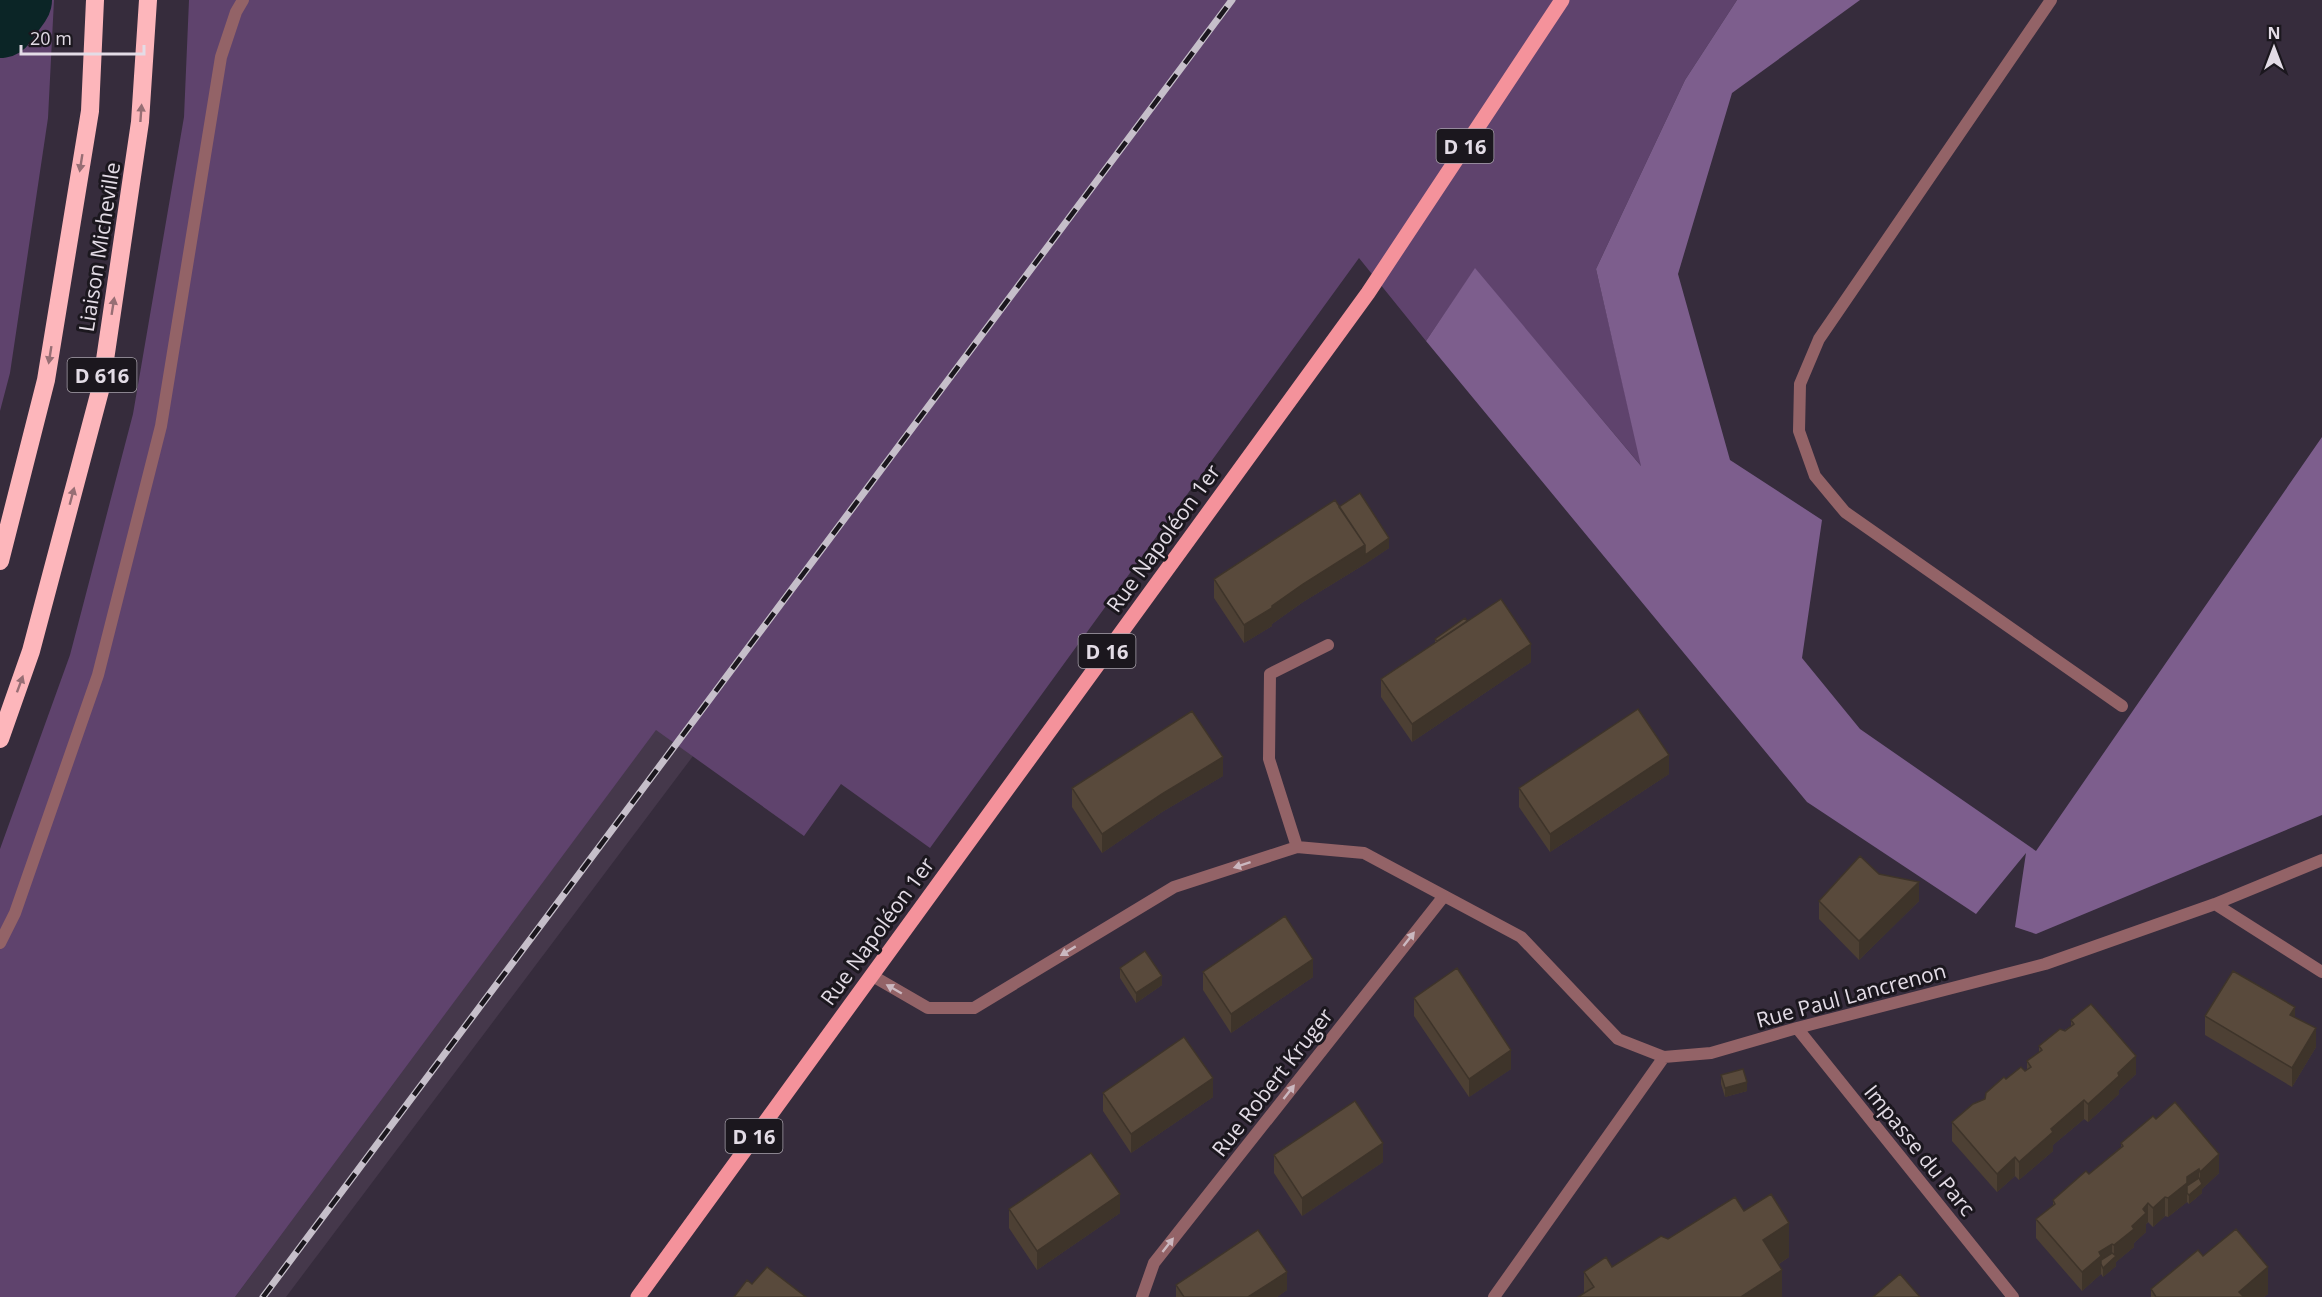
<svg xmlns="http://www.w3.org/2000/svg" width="2322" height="1297" font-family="'Open Sans',sans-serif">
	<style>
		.built { fill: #45384b }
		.green { fill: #5f436d }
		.forest { fill: #7d5e8d }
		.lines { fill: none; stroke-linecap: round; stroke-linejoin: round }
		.river { stroke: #0b2526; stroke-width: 74 }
		.lane { stroke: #936367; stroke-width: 12 }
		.street { stroke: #936367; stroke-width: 12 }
		.primary { stroke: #f4929b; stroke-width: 15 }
		.highway { stroke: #fdb6bb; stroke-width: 18 }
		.rail-casing { stroke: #c6bfca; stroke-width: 7 }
		.rail { stroke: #1b171e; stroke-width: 4.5; stroke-dasharray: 14; stroke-linecap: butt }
		.wall { fill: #4d4034 }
		.shaded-wall { fill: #3e342a }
		.building { fill: #594a3c; stroke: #3e342a; stroke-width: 1.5 }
		.oneway { fill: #976e74 }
		.oneway2 { fill: #cbb8c0 }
		.labels { text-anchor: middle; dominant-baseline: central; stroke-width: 6; stroke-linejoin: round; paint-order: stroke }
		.shield { fill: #1b171e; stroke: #a7a1aa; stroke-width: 1.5 }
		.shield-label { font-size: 20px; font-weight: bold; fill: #e3dce6 }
		.street-label { font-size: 21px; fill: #e3dce6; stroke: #1b171e }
	</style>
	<rect width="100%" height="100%" fill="#362c3c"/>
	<path class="built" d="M656,729L693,756L286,1297H235Z"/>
	<path class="green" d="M0,0H54L48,118L10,373L0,411Z
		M189,0H1737L1685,80L1596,269L1642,467L1475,269L1426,341L1359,258L930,848L841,784L804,836L656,730L235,1297H0V849L70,655L133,414L184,117Z"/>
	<path class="forest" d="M1737,0H1860L1732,93L1678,274L1730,460L1822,520L1802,658L1860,729L2036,851L2322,437V815L2036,934L2015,927L2026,853L1976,914L1807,802L1426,341L1475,268L1641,466L1596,269L1685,80Z"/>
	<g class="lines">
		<path class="river" d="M0,21L15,0"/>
		<path class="lane" d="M2051,0L1819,339L1800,384L1799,431L1815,476L1845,512L2122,706"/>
		<path class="street" d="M1297,847L1269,759L1270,674L1328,645
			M2215,904L2322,972
			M0,943L15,913L98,675L161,426L221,57L236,12L243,0
			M871,975L928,1008H974L1174,887L1297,847L1364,853L1521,937L1618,1039L1664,1057L1711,1053L1797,1028L2045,964L2215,904L2322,860
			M1797,1028L2013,1297
			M1142,1297L1154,1263L1444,896
			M1494,1297L1664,1057"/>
		<path class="primary" d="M638,1297L1368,293L1562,0"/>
		<path class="highway" d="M0,561L46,380L90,111L95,0
			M0,739L31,651L101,387L140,122L148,0"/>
		<g class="rail-casing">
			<path id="rail" d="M263,1297L1232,0"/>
		</g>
		<use href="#rail" class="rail"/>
	</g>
	<path class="wall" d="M1339,507L1389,548L1365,564L1303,602L1272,624V626L1244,643L1214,598V579Z
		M1467,621L1531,662L1412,742L1381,697V679L1435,643V639Z
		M1669,774L1550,852L1519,807V788Z
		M1223,776L1162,812L1102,853L1072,807V788Z
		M1879,874L1919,901L1859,960L1819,919V901Z
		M1120,968L1162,985L1136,1003L1120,978Z
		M1203,972L1313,977L1231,1033L1203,990Z
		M1414,998L1511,1069L1469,1097L1414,1016Z
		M2205,1016L2295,1017L2316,1047L2292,1087L2205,1035Z
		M2071,1020L2136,1074L2119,1090V1094L2088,1122L2084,1119L2053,1145V1151L2019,1180L2015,1176L1997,1192L1952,1141V1122L1984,1099L2006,1079L2027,1070V1061L2039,1052V1046L2071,1026Z
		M1721,1075L1747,1091L1725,1097L1721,1084Z
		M1103,1093L1213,1097L1131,1153L1103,1111Z
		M2156,1119L2219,1173L2202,1189V1193L2189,1204L2187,1202L2168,1217L2165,1216L2153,1227L2148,1222L2146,1224V1232L2134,1243V1247L2116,1262V1266L2103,1277L2101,1274L2082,1291L2036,1238V1219L2053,1206V1200L2089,1174L2121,1147V1143Z
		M1274,1155L1383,1162L1302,1216L1274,1173Z
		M1009,1209L1120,1213L1037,1270L1009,1228Z
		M1744,1211L1789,1257L1779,1264L1782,1297L1584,1293V1272L1612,1267L1668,1239Z
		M2203,1256L2268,1294L2264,1297H2151V1289Z
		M1176,1285L1287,1290L1277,1297H1176Z"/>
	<path class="shaded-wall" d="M1389,538V548L1365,564L1303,602L1272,624V626L1244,643V625L1303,584L1365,545Z
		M1531,644V662L1412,742V724Z
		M1669,755V774L1550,852V834Z
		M1223,757V776L1162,812L1102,853V834L1162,794Z
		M1919,882V901L1859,960V941Z
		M1313,959V977L1231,1033V1014Z
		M1162,976V985L1136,1003V993Z
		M2295,1007V1025L2290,1015Z
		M2316,1028V1047L2292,1087V1068Z
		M1511,1050V1069L1469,1097V1079Z
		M2136,1056V1074L2119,1090V1094L2088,1122V1104Z
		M1213,1078V1097L1131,1153V1134Z
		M1747,1082V1091L1725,1097V1088Z
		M2084,1100V1119L2053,1145V1151L2019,1180V1162L2051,1129Z
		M1383,1143V1162L1302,1216V1198Z
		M2219,1154V1173L2202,1189V1193L2189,1204V1195L2187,1193V1202L2168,1217V1198L2187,1177L2199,1169V1187L2200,1185V1172Z
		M2015,1157V1176L1997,1192V1174Z
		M1120,1194V1213L1037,1270V1251Z
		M2165,1197V1216L2153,1227V1208Z
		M2148,1203V1222L2146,1224V1232L2134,1243V1247L2116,1262V1266L2103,1277V1268L2101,1264V1274L2082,1291V1272L2099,1252L2112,1244V1260L2114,1258V1245L2132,1226L2143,1209Z
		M1789,1223V1257L1763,1274V1240Z
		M2268,1267V1294L2264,1297H2239V1292Z
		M1782,1270V1297H1741Z
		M1287,1272V1290L1277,1297H1248Z"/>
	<path class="building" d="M1360,493L1389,538L1365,555V545L1339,507Z
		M1335,500L1365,545L1303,584L1272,606V608L1244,625L1214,579Z
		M1501,599L1531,644L1412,724L1381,679Z
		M1465,618L1467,621L1437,641L1435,639Z
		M1638,709L1669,755L1550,834L1519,788Z
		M1192,711L1223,757L1162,794L1102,834L1072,788Z
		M1860,856L1879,874L1919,882L1859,941L1819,901Z
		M1285,916L1313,959L1231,1014L1203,972Z
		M1145,951L1162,976L1136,993L1120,968Z
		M1457,968L1511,1050L1469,1079L1414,998Z
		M2233,971L2295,1007L2290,1015L2316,1028L2292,1068L2205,1016Z
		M2091,1004L2136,1056L2118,1073L2119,1076L2088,1104L2084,1100L2051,1129L2053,1132L2019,1162L2015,1157L1997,1174L1952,1122L1973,1104L1985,1099L1986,1093L2004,1077L2006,1079L2021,1067L2025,1071L2031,1067L2027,1061L2042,1050L2039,1046L2060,1029L2065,1031L2074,1024L2071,1020Z
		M1184,1037L1213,1078L1131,1134L1103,1093Z
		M1743,1069L1747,1082L1725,1088L1721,1075Z
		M1355,1101L1383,1143L1302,1198L1274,1155Z
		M2175,1102L2219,1154L2200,1172L2199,1169L2187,1177V1183L2168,1198L2165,1197L2153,1208L2148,1203L2143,1209L2146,1213L2132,1226L2134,1229L2114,1245L2112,1244L2099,1252L2101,1256L2082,1272L2036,1219L2055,1204L2053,1200L2086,1171L2089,1174L2123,1146L2121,1143L2153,1116L2156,1119Z
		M1091,1153L1120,1194L1037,1251L1009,1209Z
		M2199,1178L2202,1184L2189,1195L2187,1193V1186Z
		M1771,1194L1789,1223L1763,1240L1782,1270L1741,1297H1578L1594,1287L1584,1272L1606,1257L1612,1267L1661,1236L1668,1239L1735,1197L1744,1211Z
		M2236,1229L2268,1267L2239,1292L2244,1297H2156L2151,1289L2198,1250L2203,1256Z
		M1258,1230L1287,1272L1248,1297H1184L1176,1285Z
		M2112,1253L2116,1256L2103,1268L2101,1264V1260Z
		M767,1267L806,1297H734L747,1280L752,1284Z
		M1900,1274L1920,1297H1873Z"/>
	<defs><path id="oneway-solid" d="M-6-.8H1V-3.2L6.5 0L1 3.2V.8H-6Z" transform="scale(1.5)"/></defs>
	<g class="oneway">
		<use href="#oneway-solid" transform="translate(141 113) rotate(-86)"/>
		<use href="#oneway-solid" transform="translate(81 163) rotate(99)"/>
		<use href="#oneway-solid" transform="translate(113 306) rotate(-81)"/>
		<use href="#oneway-solid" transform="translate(50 355) rotate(99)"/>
		<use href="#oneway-solid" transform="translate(72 496) rotate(-75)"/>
		<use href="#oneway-solid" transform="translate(20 684) rotate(-70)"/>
	</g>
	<g class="oneway2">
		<use href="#oneway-solid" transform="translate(1242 865) rotate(162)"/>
		<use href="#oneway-solid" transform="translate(1409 939) rotate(-52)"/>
		<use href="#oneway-solid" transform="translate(1068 951) rotate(149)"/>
		<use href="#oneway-solid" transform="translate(894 989) rotate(-150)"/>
		<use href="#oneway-solid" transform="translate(1289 1092) rotate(-52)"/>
		<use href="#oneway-solid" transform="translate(1168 1245) rotate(-52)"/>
	</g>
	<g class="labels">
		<g class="shield">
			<rect x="1436.5" y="129" width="57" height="34" rx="4.5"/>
			<rect x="67.5" y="358" width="69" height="34" rx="4.5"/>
			<rect x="1078.5" y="634" width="57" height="34" rx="4.5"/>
			<rect x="725.5" y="1119" width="57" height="34" rx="4.5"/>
		</g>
		<g class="shield-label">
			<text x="1465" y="146">D 16</text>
			<text x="102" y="375">D 616</text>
			<text x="1107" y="651">D 16</text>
			<text x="754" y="1136">D 16</text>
		</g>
		<g class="street-label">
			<text transform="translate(99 247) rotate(-81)">Liaison Micheville</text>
			<text transform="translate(1163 538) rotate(-54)">Rue Napoléon 1er</text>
			<text transform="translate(877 931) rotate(-54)">Rue Napoléon 1er</text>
			<text transform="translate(1851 995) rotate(-15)">Rue Paul Lancrenon</text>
			<text transform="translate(1272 1082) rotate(-52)">Rue Robert Kruger</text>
			<text transform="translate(1920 1150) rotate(51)">Impasse du Parc</text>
		</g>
	</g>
	<g transform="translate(2274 48)" stroke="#1b171e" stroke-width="4.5" paint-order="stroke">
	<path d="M0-4.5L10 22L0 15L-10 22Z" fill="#e3dce6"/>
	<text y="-9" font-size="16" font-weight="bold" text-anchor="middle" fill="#e3dce6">N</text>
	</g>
	<path d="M21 45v9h123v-9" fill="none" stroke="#e3dce6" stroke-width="3"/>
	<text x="30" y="45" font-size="18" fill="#e3dce6" stroke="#1b171e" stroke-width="4.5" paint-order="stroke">20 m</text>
</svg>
